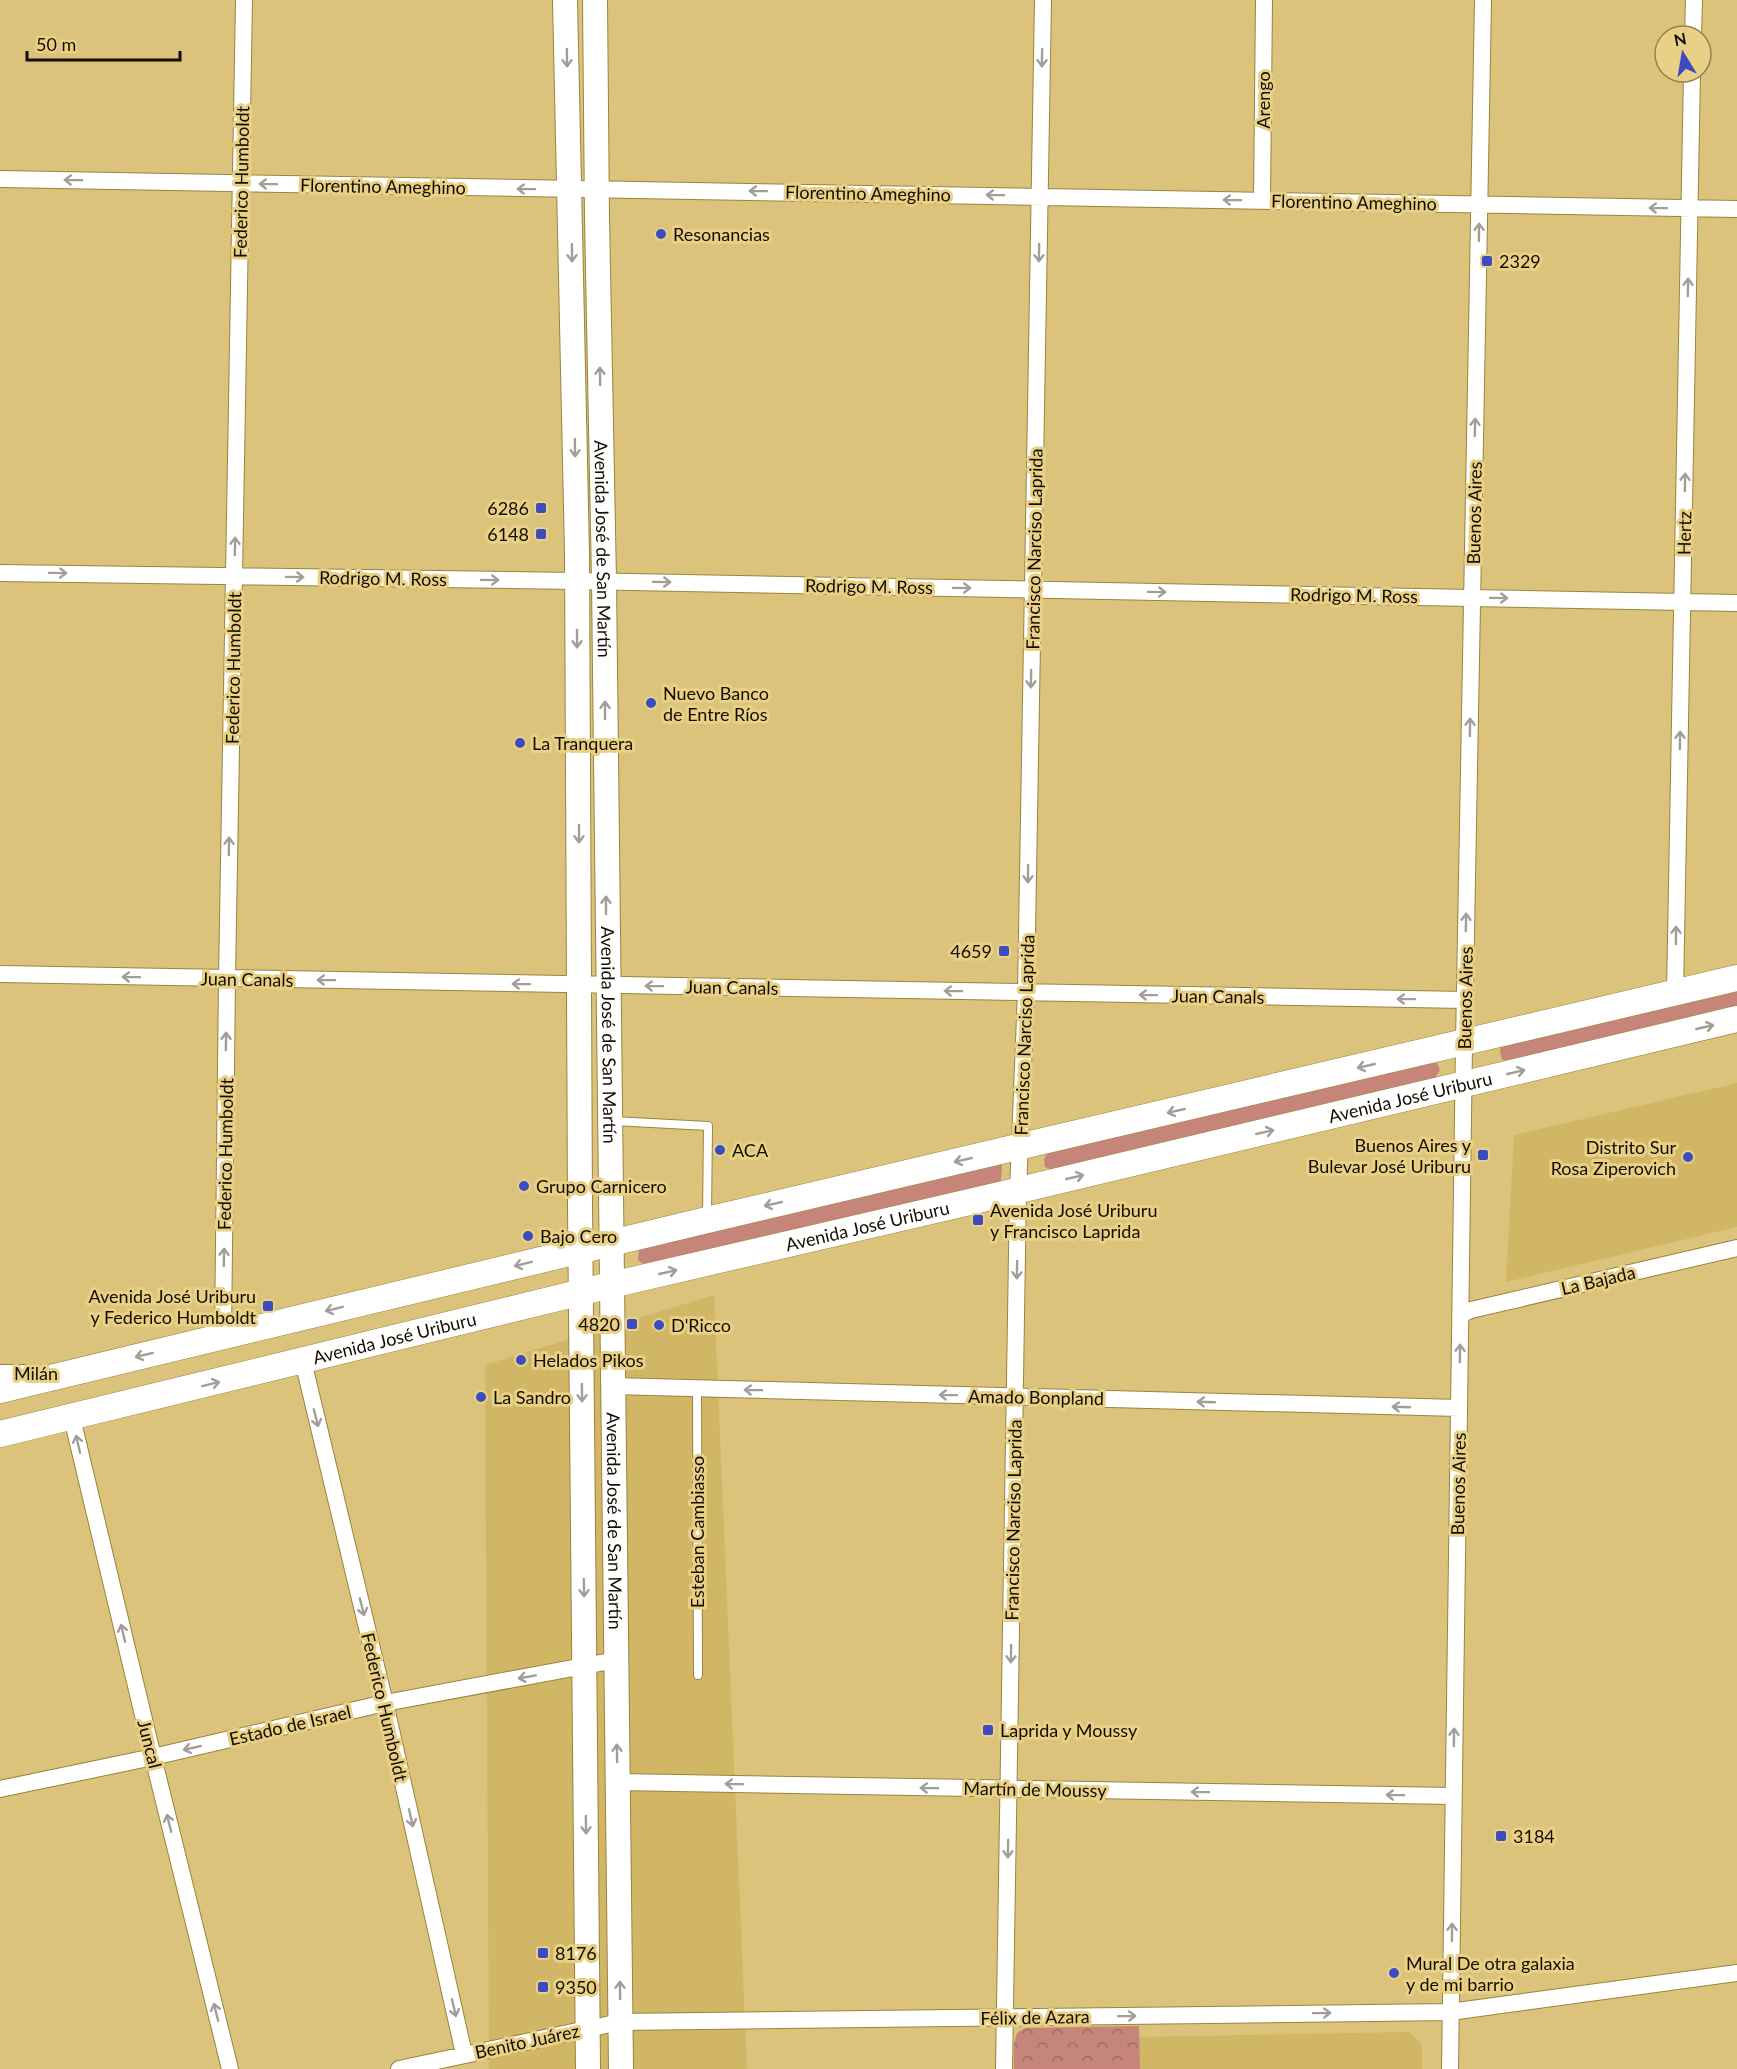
<svg xmlns="http://www.w3.org/2000/svg" width="1737" height="2069" font-family="Lato,sans-serif">
	<style>
		.built { fill: #d1b666 }
		.green { fill: #c58578 }
		.park { fill: url(#park-crowns) }
		.lines { fill: none; stroke-linecap: round; stroke-linejoin: round }
		.lane-casing { stroke: #9a843c; stroke-width: 10 }
		.street-casing { stroke: #9a843c; stroke-width: 18 }
		.secondary-casing { stroke: #9a843c; stroke-width: 26 }
		.primary-casing { stroke: #9a843c; stroke-width: 27 }
		.lane { stroke: #fff; stroke-width: 8 }
		.street { stroke: #fff; stroke-width: 16 }
		.secondary { stroke: #fff; stroke-width: 24 }
		.primary { stroke: #fff; stroke-width: 26 }
		.oneway { stroke: #a19e99 }
		.poi-dot { fill: #3c4cc0; stroke: #e8d087; stroke-width: 2 }
		.labels { text-anchor: middle; dominant-baseline: central; stroke-width: 6; stroke-linejoin: round; paint-order: stroke }
		.street-label { font-size: 18px; fill: #140d00; stroke: #e8d087 }
		.poi-label { font-size: 18px; fill: #140d00; stroke: #e8d087; text-anchor: start }
	</style>
	<defs>
		<pattern id="park-crowns" width="20" height="18" patternUnits="userSpaceOnUse" patternTransform="scale(1.5)"><rect width="20" height="18" fill="#c58578"/><path d="M2 6a3 3 0 1 1 6 0M12 15a3 3 0 1 1 6 0" fill="none" stroke="#9f6b60"/></pattern>
	</defs>
	<rect width="100%" height="100%" fill="#dbc37b"/>
	<path class="built" d="M1737,1083V1227L1506,1282L1514,1135Z
		M714,1295L747,2069H489L485,1365Z
		M1409,2032L1422,2045V2069H1140L1139,2037Z"/>
	<path class="green" d="M1737,990V1007L1511,1060H1502L1500,1051L1501,1045Z
		M1428,1061L1437,1063L1440,1070L1435,1078L1424,1081L1053,1170L1045,1167C1043,1157 1045,1155 1054,1149Z
		M998,1162L1002,1165L1001,1180L998,1183L643,1264L638,1260L639,1247Z"/>
	<path class="park" d="M1139,2026L1140,2069H1014V2044L1017,2033L1025,2028Z"/>
	<g class="lines">
		<g class="lane-casing">
			<path id="lane" d="M613,1121L708,1126L707,1216
				M697,1389L698,1675"/>
		</g>
		<g class="street-casing">
			<path id="street" d="M1693,36L1694,0
				M0,179L1737,209
				M1262,201L1264,0
				M0,573L577,581L1737,603
				M0,974L1465,1000
				M1675,993L1692,72
				M1460,1315L1471,1310L1737,1248
				M223,1336L227,978L244,0
				M303,1361L385,1703L464,2054
				M0,1373H38
				M613,1386L1459,1408
				M72,1418L153,1757L230,2069
				M618,1782L1453,1796
				M0,1789L153,1757L385,1703L616,1660
				M399,2069L620,2022L1450,2012L1737,1973
				M1004,2069L1018,1191L1026,992L1043,0
				M1450,2069L1464,1044L1483,0"/>
		</g>
		<g class="secondary-casing">
			<g id="secondary">
				<path d="M565,0L577,554L580,1206L588,2069"/>
				<path id="s1" d="M595,0L597,217L604,581L621,2069"/>
			</g>
		</g>
		<g class="primary-casing">
			<g id="primary">
				<path d="M0,1390L707,1220L1737,978"/>
				<path id="s2" d="M0,1434L611,1285L974,1201L1737,1019"/>
			</g>
		</g>
		<use href="#lane" class="lane"/>
		<use href="#street" class="street"/>
		<use href="#secondary" class="secondary"/>
		<use href="#primary" class="primary"/>
	</g>
	<defs><path id="oneway-shaft" d="M-6 0H5M1.5-3L5.5 0L1.5 3" fill="none" stroke-width="1.6" stroke-linecap="round" stroke-linejoin="round" transform="scale(1.5)"/></defs>
	<g class="oneway">
		<use href="#oneway-shaft" transform="translate(567 58) rotate(89)"/>
		<use href="#oneway-shaft" transform="translate(1042 58) rotate(91)"/>
		<use href="#oneway-shaft" transform="translate(73 180) rotate(-179)"/>
		<use href="#oneway-shaft" transform="translate(268 184) rotate(-179)"/>
		<use href="#oneway-shaft" transform="translate(526 189) rotate(-179)"/>
		<use href="#oneway-shaft" transform="translate(758 191) rotate(-179)"/>
		<use href="#oneway-shaft" transform="translate(995 195) rotate(-179)"/>
		<use href="#oneway-shaft" transform="translate(1232 200) rotate(-179)"/>
		<use href="#oneway-shaft" transform="translate(1658 208) rotate(-179)"/>
		<use href="#oneway-shaft" transform="translate(1479 232) rotate(-89)"/>
		<use href="#oneway-shaft" transform="translate(572 253) rotate(89)"/>
		<use href="#oneway-shaft" transform="translate(1039 253) rotate(91)"/>
		<use href="#oneway-shaft" transform="translate(1688 287) rotate(-89)"/>
		<use href="#oneway-shaft" transform="translate(600 376) rotate(-91)"/>
		<use href="#oneway-shaft" transform="translate(1475 427) rotate(-89)"/>
		<use href="#oneway-shaft" transform="translate(575 448) rotate(89)"/>
		<use href="#oneway-shaft" transform="translate(1685 482) rotate(-89)"/>
		<use href="#oneway-shaft" transform="translate(235 546) rotate(-89)"/>
		<use href="#oneway-shaft" transform="translate(58 573) rotate(1)"/>
		<use href="#oneway-shaft" transform="translate(295 577) rotate(1)"/>
		<use href="#oneway-shaft" transform="translate(490 580) rotate(1)"/>
		<use href="#oneway-shaft" transform="translate(662 582) rotate(1)"/>
		<use href="#oneway-shaft" transform="translate(962 588) rotate(1)"/>
		<use href="#oneway-shaft" transform="translate(1157 592) rotate(1)"/>
		<use href="#oneway-shaft" transform="translate(1499 598) rotate(1)"/>
		<use href="#oneway-shaft" transform="translate(577 639) rotate(90)"/>
		<use href="#oneway-shaft" transform="translate(1031 679) rotate(91)"/>
		<use href="#oneway-shaft" transform="translate(605 710) rotate(-90)"/>
		<use href="#oneway-shaft" transform="translate(1470 727) rotate(-89)"/>
		<use href="#oneway-shaft" transform="translate(1680 740) rotate(-89)"/>
		<use href="#oneway-shaft" transform="translate(579 834) rotate(90)"/>
		<use href="#oneway-shaft" transform="translate(229 846) rotate(-89)"/>
		<use href="#oneway-shaft" transform="translate(1028 874) rotate(91)"/>
		<use href="#oneway-shaft" transform="translate(606 905) rotate(-90)"/>
		<use href="#oneway-shaft" transform="translate(1466 922) rotate(-89)"/>
		<use href="#oneway-shaft" transform="translate(1676 935) rotate(-89)"/>
		<use href="#oneway-shaft" transform="translate(131 977) rotate(-179)"/>
		<use href="#oneway-shaft" transform="translate(326 980) rotate(-179)"/>
		<use href="#oneway-shaft" transform="translate(521 984) rotate(-179)"/>
		<use href="#oneway-shaft" transform="translate(654 986) rotate(-179)"/>
		<use href="#oneway-shaft" transform="translate(953 991) rotate(-179)"/>
		<use href="#oneway-shaft" transform="translate(1148 995) rotate(-179)"/>
		<use href="#oneway-shaft" transform="translate(1406 999) rotate(-179)"/>
		<use href="#oneway-shaft" transform="translate(1705 1027) rotate(-13)"/>
		<use href="#oneway-shaft" transform="translate(226 1041) rotate(-89)"/>
		<use href="#oneway-shaft" transform="translate(1366 1066) rotate(167)"/>
		<use href="#oneway-shaft" transform="translate(1516 1072) rotate(-13)"/>
		<use href="#oneway-shaft" transform="translate(1176 1111) rotate(167)"/>
		<use href="#oneway-shaft" transform="translate(1265 1132) rotate(-13)"/>
		<use href="#oneway-shaft" transform="translate(963 1160) rotate(167)"/>
		<use href="#oneway-shaft" transform="translate(1075 1177) rotate(-13)"/>
		<use href="#oneway-shaft" transform="translate(773 1204) rotate(167)"/>
		<use href="#oneway-shaft" transform="translate(224 1257) rotate(-89)"/>
		<use href="#oneway-shaft" transform="translate(523 1264) rotate(166)"/>
		<use href="#oneway-shaft" transform="translate(1017 1270) rotate(91)"/>
		<use href="#oneway-shaft" transform="translate(668 1272) rotate(-13)"/>
		<use href="#oneway-shaft" transform="translate(334 1309) rotate(166)"/>
		<use href="#oneway-shaft" transform="translate(1460 1353) rotate(-89)"/>
		<use href="#oneway-shaft" transform="translate(144 1355) rotate(167)"/>
		<use href="#oneway-shaft" transform="translate(211 1384) rotate(-14)"/>
		<use href="#oneway-shaft" transform="translate(753 1390) rotate(-179)"/>
		<use href="#oneway-shaft" transform="translate(582 1393) rotate(89)"/>
		<use href="#oneway-shaft" transform="translate(948 1395) rotate(-179)"/>
		<use href="#oneway-shaft" transform="translate(1206 1402) rotate(-178)"/>
		<use href="#oneway-shaft" transform="translate(1401 1407) rotate(-178)"/>
		<use href="#oneway-shaft" transform="translate(316 1418) rotate(76)"/>
		<use href="#oneway-shaft" transform="translate(78 1444) rotate(-103)"/>
		<use href="#oneway-shaft" transform="translate(584 1588) rotate(89)"/>
		<use href="#oneway-shaft" transform="translate(362 1607) rotate(76)"/>
		<use href="#oneway-shaft" transform="translate(123 1633) rotate(-103)"/>
		<use href="#oneway-shaft" transform="translate(1011 1654) rotate(91)"/>
		<use href="#oneway-shaft" transform="translate(527 1677) rotate(170)"/>
		<use href="#oneway-shaft" transform="translate(1454 1737) rotate(-89)"/>
		<use href="#oneway-shaft" transform="translate(192 1748) rotate(167)"/>
		<use href="#oneway-shaft" transform="translate(617 1753) rotate(-91)"/>
		<use href="#oneway-shaft" transform="translate(734 1784) rotate(-179)"/>
		<use href="#oneway-shaft" transform="translate(929 1788) rotate(-179)"/>
		<use href="#oneway-shaft" transform="translate(1200 1792) rotate(-179)"/>
		<use href="#oneway-shaft" transform="translate(1395 1795) rotate(-179)"/>
		<use href="#oneway-shaft" transform="translate(411 1818) rotate(77)"/>
		<use href="#oneway-shaft" transform="translate(169 1823) rotate(-104)"/>
		<use href="#oneway-shaft" transform="translate(586 1825) rotate(89)"/>
		<use href="#oneway-shaft" transform="translate(1008 1849) rotate(91)"/>
		<use href="#oneway-shaft" transform="translate(1452 1932) rotate(-89)"/>
		<use href="#oneway-shaft" transform="translate(620 1990) rotate(-91)"/>
		<use href="#oneway-shaft" transform="translate(454 2008) rotate(77)"/>
		<use href="#oneway-shaft" transform="translate(216 2012) rotate(-104)"/>
		<use href="#oneway-shaft" transform="translate(1322 2013) rotate(-1)"/>
		<use href="#oneway-shaft" transform="translate(1127 2016) rotate(-1)"/>
	</g>
	<g class="poi-dot">
		<circle cx="661" cy="234" r="6"/>
		<rect x="1481" y="255" width="12" height="12" rx="3"/>
		<rect x="535" y="502" width="12" height="12" rx="3"/>
		<rect x="535" y="528" width="12" height="12" rx="3"/>
		<circle cx="651" cy="703" r="6"/>
		<circle cx="520" cy="743" r="6"/>
		<rect x="998" y="945" width="12" height="12" rx="3"/>
		<circle cx="720" cy="1150" r="6"/>
		<rect x="1477" y="1149" width="12" height="12" rx="3"/>
		<circle cx="1688" cy="1157" r="6"/>
		<circle cx="524" cy="1186" r="6"/>
		<rect x="972" y="1214" width="12" height="12" rx="3"/>
		<circle cx="528" cy="1236" r="6"/>
		<rect x="262" y="1300" width="12" height="12" rx="3"/>
		<rect x="626" y="1318" width="12" height="12" rx="3"/>
		<circle cx="659" cy="1325" r="6"/>
		<circle cx="521" cy="1360" r="6"/>
		<circle cx="481" cy="1397" r="6"/>
		<rect x="982" y="1724" width="12" height="12" rx="3"/>
		<rect x="1495" y="1830" width="12" height="12" rx="3"/>
		<rect x="537" y="1947" width="12" height="12" rx="3"/>
		<circle cx="1394" cy="1973" r="6"/>
		<rect x="537" y="1981" width="12" height="12" rx="3"/>
	</g>
	<g class="labels">
		<g class="street-label">
			<text transform="translate(1263 100) rotate(-90)">Arengo</text>
			<text transform="translate(241 182) rotate(-89)">Federico Humboldt</text>
			<text transform="translate(383 186) rotate(1)">Florentino Ameghino</text>
			<text transform="translate(868 193) rotate(1)">Florentino Ameghino</text>
			<text transform="translate(1354 202) rotate(1)">Florentino Ameghino</text>
			<text transform="translate(1474 513) rotate(-89)">Buenos Aires</text>
			<text transform="translate(1684 533) rotate(-89)">Hertz</text>
			<text stroke="none"><textPath href="#s1" startOffset="549">Avenida José de San Martín</textPath></text>
			<text transform="translate(1034 549) rotate(-89)">Francisco Narciso Laprida</text>
			<text transform="translate(383 578) rotate(1)">Rodrigo M. Ross</text>
			<text transform="translate(869 586) rotate(1)">Rodrigo M. Ross</text>
			<text transform="translate(1354 595) rotate(1)">Rodrigo M. Ross</text>
			<text transform="translate(233 668) rotate(-89)">Federico Humboldt</text>
			<text transform="translate(247 979) rotate(1)">Juan Canals</text>
			<text transform="translate(732 987) rotate(1)">Juan Canals</text>
			<text transform="translate(1218 996) rotate(1)">Juan Canals</text>
			<text transform="translate(1465 998) rotate(-89)">Buenos Aires</text>
			<text stroke="none"><textPath href="#s1" startOffset="1035">Avenida José de San Martín</textPath></text>
			<text transform="translate(1024 1035) rotate(-88)">Francisco Narciso Laprida</text>
			<text stroke="none"><textPath href="#s2" startOffset="1450">Avenida José Uriburu</textPath></text>
			<text transform="translate(225 1154) rotate(-89)">Federico Humboldt</text>
			<text stroke="none"><textPath href="#s2" startOffset="892">Avenida José Uriburu</textPath></text>
			<text transform="translate(1598 1280) rotate(-13)">La Bajada</text>
			<text stroke="none"><textPath href="#s2" startOffset="406">Avenida José Uriburu</textPath></text>
			<text x="36" y="1373">Milán</text>
			<text transform="translate(1036 1397) rotate(1)">Amado Bonpland</text>
			<text transform="translate(1458 1484) rotate(-89)">Buenos Aires</text>
			<text stroke="none"><textPath href="#s1" startOffset="1521">Avenida José de San Martín</textPath></text>
			<text transform="translate(1013 1520) rotate(-89)">Francisco Narciso Laprida</text>
			<text transform="translate(697 1532) rotate(-90)">Esteban Cambiasso</text>
			<text transform="translate(385 1707) rotate(77)">Federico Humboldt</text>
			<text transform="translate(290 1725) rotate(-13)">Estado de Israel</text>
			<text transform="translate(150 1744) rotate(76)">Juncal</text>
			<text transform="translate(1035 1789) rotate(1)">Martín de Moussy</text>
			<text transform="translate(1035 2017) rotate(-1)">Félix de Azara</text>
			<text transform="translate(527 2041) rotate(-12)">Benito Juárez</text>
		</g>
		<g class="poi-label">
			<text x="673" y="234">Resonancias</text>
			<text x="1499" y="261">2329</text>
			<text x="529" y="508" text-anchor="end">6286</text>
			<text x="529" y="534" text-anchor="end">6148</text>
			<text x="663" y="693">Nuevo Banco<tspan x="663" dy="21">de Entre Ríos</tspan></text>
			<text x="532" y="743">La Tranquera</text>
			<text x="992" y="951" text-anchor="end">4659</text>
			<text x="1471" y="1145" text-anchor="end">Buenos Aires y<tspan x="1471" dy="21">Bulevar José Uriburu</tspan></text>
			<text x="1676" y="1147" text-anchor="end">Distrito Sur<tspan x="1676" dy="21">Rosa Ziperovich</tspan></text>
			<text x="732" y="1150">ACA</text>
			<text x="536" y="1186">Grupo Carnicero</text>
			<text x="990" y="1210">Avenida José Uriburu<tspan x="990" dy="21">y Francisco Laprida</tspan></text>
			<text x="540" y="1236">Bajo Cero</text>
			<text x="256" y="1296" text-anchor="end">Avenida José Uriburu<tspan x="256" dy="21">y Federico Humboldt</tspan></text>
			<text x="620" y="1324" text-anchor="end">4820</text>
			<text x="671" y="1325">D'Ricco</text>
			<text x="533" y="1360">Helados Pikos</text>
			<text x="493" y="1397">La Sandro</text>
			<text x="1000" y="1730">Laprida y Moussy</text>
			<text x="1513" y="1836">3184</text>
			<text x="555" y="1953">8176</text>
			<text x="1406" y="1963">Mural De otra galaxia<tspan x="1406" dy="21">y de mi barrio</tspan></text>
			<text x="555" y="1987">9350</text>
		</g>
	</g>
	<g transform="translate(1683 54) rotate(349)"><circle r="28" fill="#e8d087" stroke="#938251" stroke-width="1.5"/>
	<path d="M0-4.5L10 22L0 15L-10 22Z" fill="#3c4cc0"/>
	<text y="-9" font-size="16" font-weight="bold" text-anchor="middle" fill="#140d00">N</text>
	</g>
	<path d="M27 51v9h153v-9" fill="none" stroke="#140d00" stroke-width="3"/>
	<text x="36" y="51" font-size="18" fill="#140d00" stroke="#e8d087" stroke-width="4.5" paint-order="stroke">50 m</text>
</svg>
